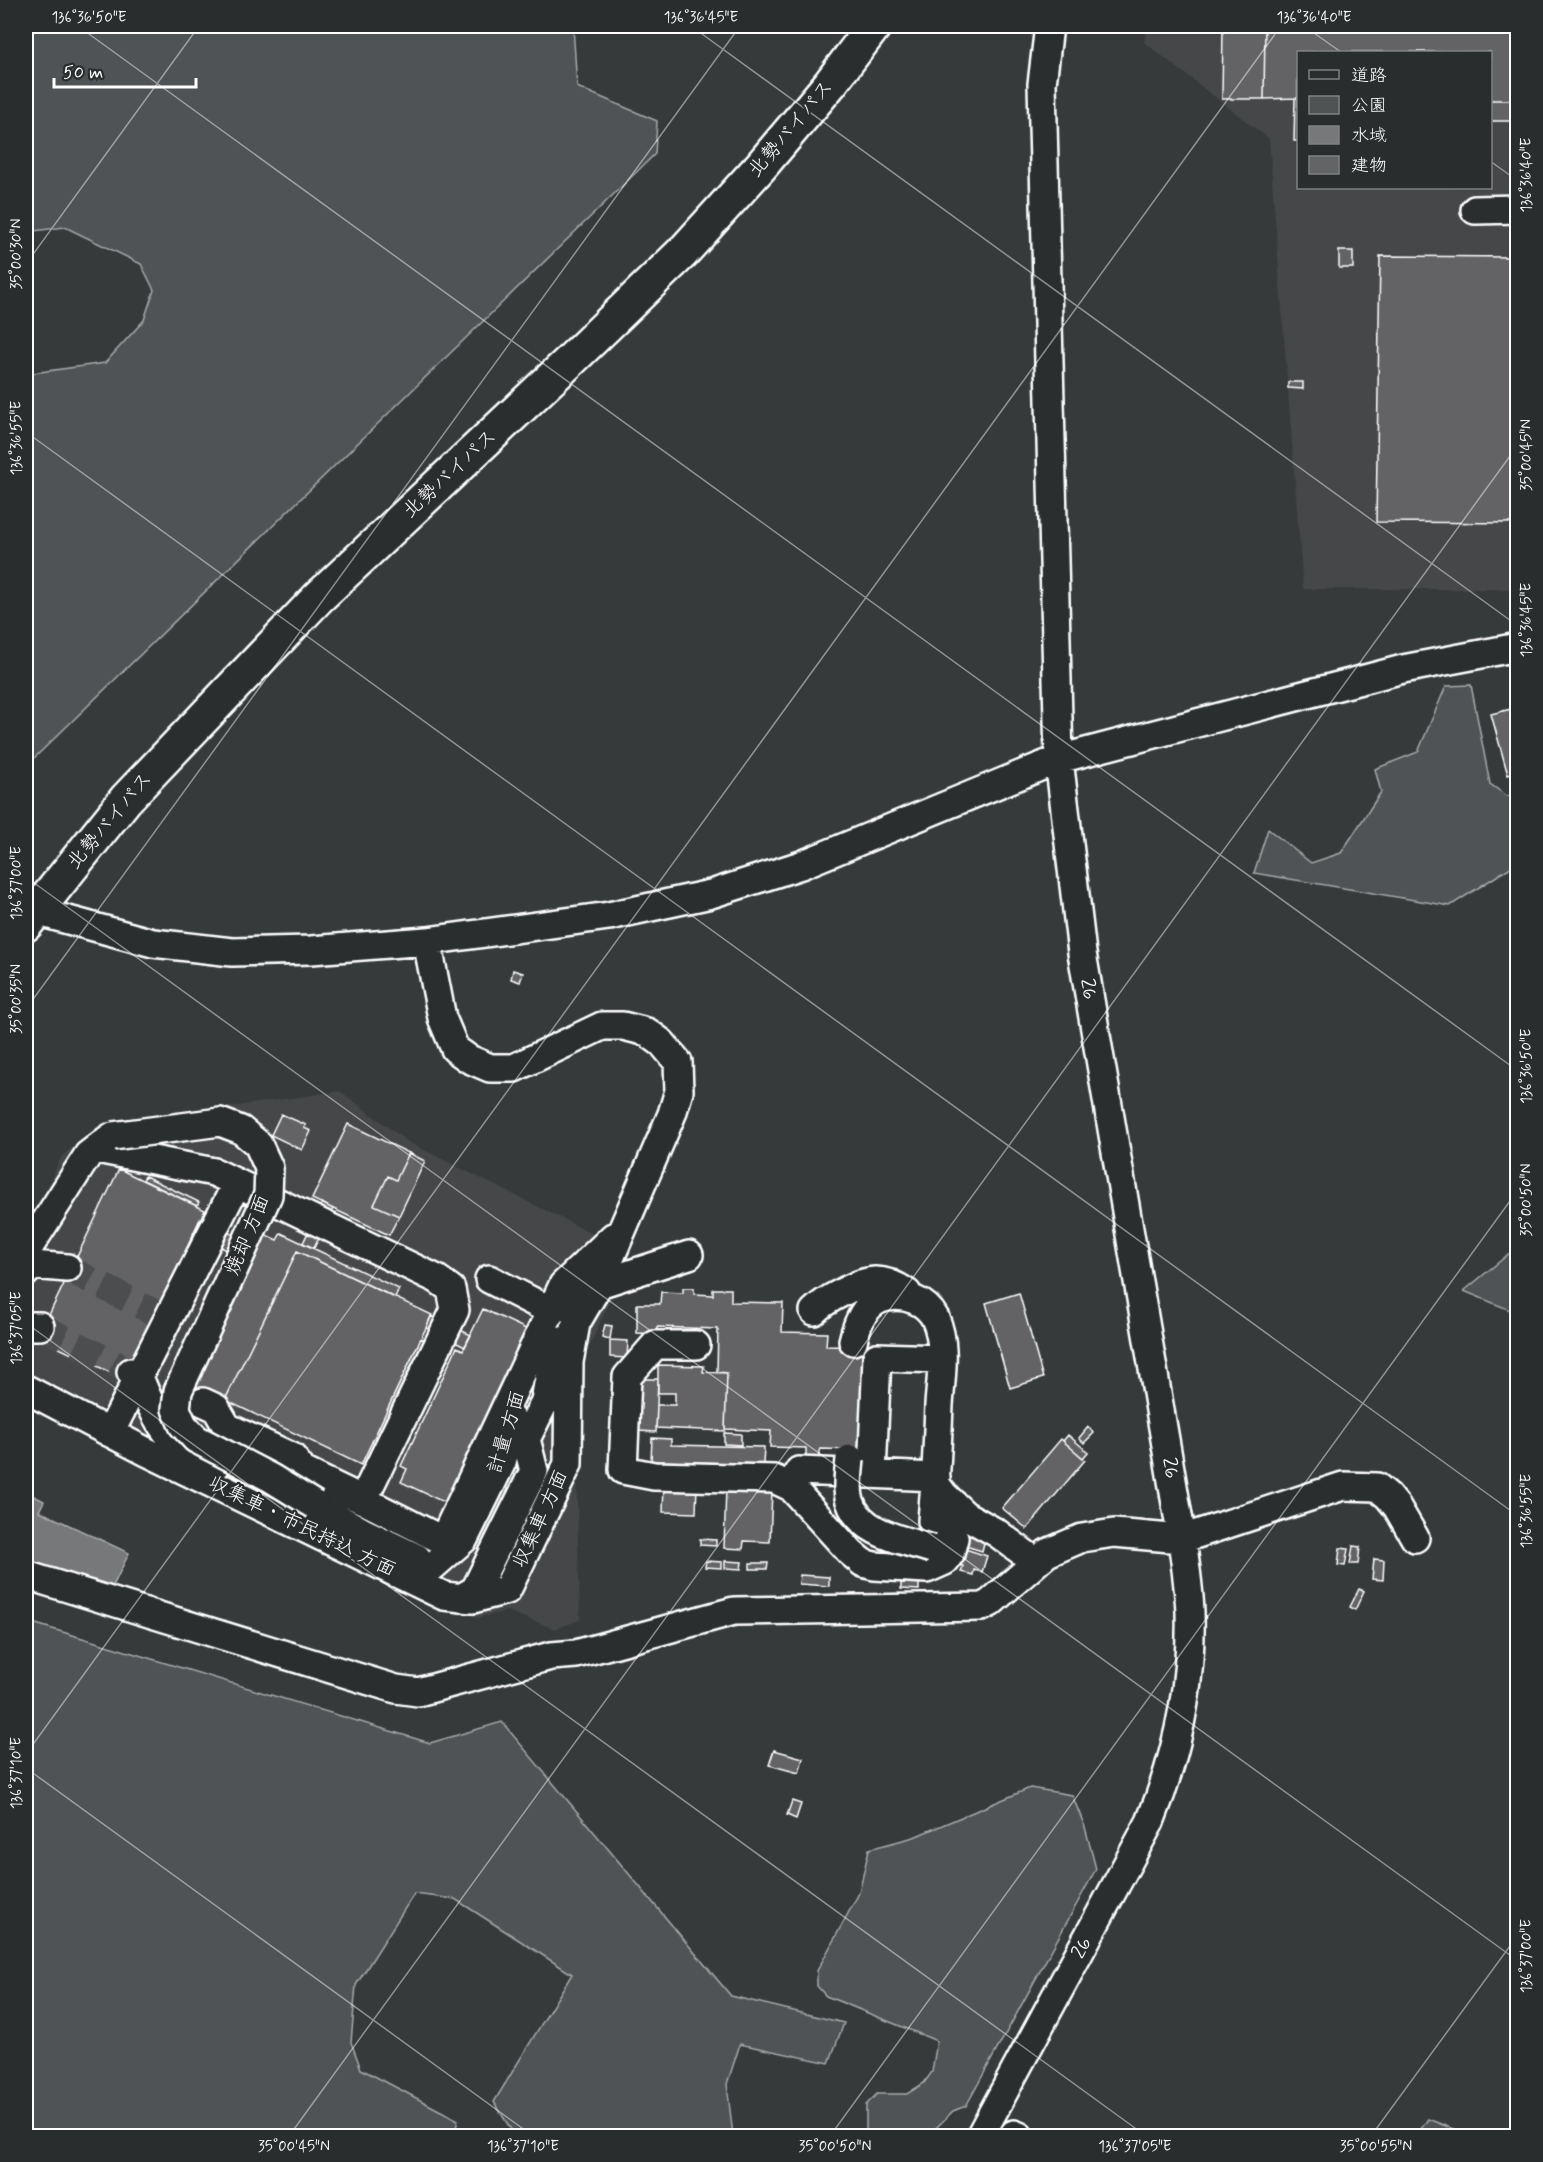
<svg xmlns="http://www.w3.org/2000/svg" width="1543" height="2162" font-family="Mynerve,'Klee One',sans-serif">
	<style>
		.built { fill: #444748; fill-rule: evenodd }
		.green { fill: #505354; stroke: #a8a9aa; stroke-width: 1.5 }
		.water { fill: #767879; stroke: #adaeaf; stroke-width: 1.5 }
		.building { fill: #636465; stroke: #fff; stroke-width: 1.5 }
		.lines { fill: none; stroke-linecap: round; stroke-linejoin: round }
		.minor-tunnel { stroke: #4b4e4f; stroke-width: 27; stroke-dasharray: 27 14; stroke-linecap: butt }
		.minor-casing { stroke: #fff; stroke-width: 32 }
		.highway-casing { stroke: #fff; stroke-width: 38 }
		.minor { stroke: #2a2d2e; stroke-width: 27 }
		.highway { stroke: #2a2d2e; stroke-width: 33 }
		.minor-bridge-casing { stroke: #fff; stroke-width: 32; stroke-linecap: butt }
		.minor-bridge { stroke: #2a2d2e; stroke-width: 27 }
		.ticks { fill: none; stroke: #fff; stroke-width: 1.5; stroke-opacity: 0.45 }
		.labels { text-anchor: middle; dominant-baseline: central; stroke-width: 4.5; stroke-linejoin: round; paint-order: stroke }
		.street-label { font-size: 20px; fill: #fff; stroke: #2a2d2e }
		.neatline { fill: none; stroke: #fff; stroke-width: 2 }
		.ticks-label { font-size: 15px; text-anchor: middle; fill: #fff }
	</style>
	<rect width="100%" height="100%" fill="#373a3b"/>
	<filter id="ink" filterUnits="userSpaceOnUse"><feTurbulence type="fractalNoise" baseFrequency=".0167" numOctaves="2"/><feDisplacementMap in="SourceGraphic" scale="12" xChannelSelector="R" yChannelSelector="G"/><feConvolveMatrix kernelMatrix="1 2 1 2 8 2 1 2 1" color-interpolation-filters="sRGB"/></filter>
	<g filter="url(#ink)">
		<path class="built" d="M1147,26H1517V589H1303L1269,139L1144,42ZM1298,52H1490V188H1298Z
			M340,1091L408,1142L631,1253L574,1381L580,1620L555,1629L507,1611L477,1618L26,1398V1235L32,1226L61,1157L84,1138L112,1124Z"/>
		<path class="green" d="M26,26H573L577,87L657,121L655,154L26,766V374L105,363L144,320L154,290L141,264L65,227L26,232Z
			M1471,685L1490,784L1507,796L1517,793V863L1450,906L1254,873L1268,829L1311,863L1341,853L1381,792L1375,769L1418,752L1446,686Z
			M1517,1247V1313L1464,1291Z
			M26,1621L430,1743L502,1722L731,1996L844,2023L829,2063L740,2044L727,2084L733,2136H515L494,2102L572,1974L455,1899L414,1894L356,1985L351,2042L361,2069L458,2120L454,2136H26Z
			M1030,1788L1072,1795L1085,1827L1096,1869L966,2106L953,2111L928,2136H866V2105L877,2094H907L924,2083L932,2072L937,2041L826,1996L817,1986V1971L859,1893L869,1849L914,1837Z
			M1428,2119L1471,2136H1416Z"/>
		<path class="water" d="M26,1492L44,1501L39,1511L129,1553L113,1586L26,1561Z"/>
		<path class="building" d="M1223,26H1265L1264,99H1222Z
			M1265,26H1518V100H1490V52H1298V98L1264,99Z
			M1295,98H1298V141H1294Z
			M1490,100H1518V121H1490Z
			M1339,251H1353V268H1339Z
			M1380,256L1518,257V523L1376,522Z
			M1288,382H1303V389L1288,388Z
			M1511,709L1518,731V772L1508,775L1491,714Z
			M513,970L523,973L520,982L511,979Z
			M281,1114L306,1125L304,1128L311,1131L302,1150L271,1135Z
			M348,1124L409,1153L396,1180L388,1176L374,1205L399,1216L389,1235L312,1199Z
			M409,1153L425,1161L399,1216L374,1205L388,1176L396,1180Z
			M119,1169L205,1210L124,1379L38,1338Z
			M145,1176L199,1202L197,1206L143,1180Z
			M322,1203L333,1209L314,1248L303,1243Z
			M200,1219L236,1236L229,1251L193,1234Z
			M242,1224L277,1240L281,1233L399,1289L395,1298L297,1251L225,1400L170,1374Z
			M297,1251L432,1315L361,1465L225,1400Z
			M683,1288H694V1294L713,1295V1289H731V1302L783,1303L782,1332L827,1333L826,1346L867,1347L864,1450L820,1449V1460H806V1448L770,1447L771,1431L725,1429L727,1373L717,1372L718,1329L657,1327V1334L637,1333V1304H660L661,1292L683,1293Z
			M1019,1293L1043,1378L1010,1388L986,1303Z
			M483,1309L537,1334L454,1507L401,1482L407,1469L401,1466L457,1347L463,1350Z
			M431,1316L471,1335L465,1347L426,1328Z
			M605,1325L612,1326L610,1339L602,1337Z
			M421,1338L430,1343L381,1446L372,1442Z
			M610,1340L628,1341L627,1358L610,1357Z
			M658,1365L704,1366L703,1372L727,1373L725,1431L656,1428L657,1405H675V1393H658Z
			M640,1379H658L656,1432L638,1431Z
			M1088,1427L1094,1433L1084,1443L1079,1438Z
			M724,1433L741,1434V1445L724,1444Z
			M1068,1435L1088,1452L1083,1458L1063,1441Z
			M652,1438L671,1439V1445L764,1447L763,1464L651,1461Z
			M1061,1439L1085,1460L1027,1529L1002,1508Z
			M664,1484L697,1485L696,1513L663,1512Z
			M726,1488L772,1490L770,1542L744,1541L743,1549L724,1548Z
			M967,1529L986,1535L982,1551L962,1545Z
			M700,1539L716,1540V1546L700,1545Z
			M1353,1546L1360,1547L1358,1564H1350Z
			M962,1548L987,1556L982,1572L974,1570L973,1575L961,1572L963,1566L957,1565Z
			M1340,1548L1348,1549L1345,1566L1338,1565Z
			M1374,1559L1384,1560L1383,1580L1372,1579Z
			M706,1561L722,1562V1568L705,1567Z
			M725,1561L742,1562L741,1569L725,1568Z
			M750,1563H768L767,1569H750Z
			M800,1575L829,1577V1586L799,1584Z
			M901,1583H919V1590L901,1589Z
			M1359,1589L1364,1591L1355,1610L1350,1607Z
			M774,1750L803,1758L799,1773L769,1765Z
			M792,1801L801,1804L796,1819L787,1815Z"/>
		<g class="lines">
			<path class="minor-tunnel" d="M67,1268L159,1315
				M40,1326L131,1372"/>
			<g class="minor-casing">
				<path id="minor" d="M1475,210L1518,209
					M26,905L35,911L153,943L232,952L311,950L427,941L609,916L711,894L801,865L1059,759L1042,84L1049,26
					M97,1149L214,1172L437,1279L451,1289L455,1310L363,1500L440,1539L448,1530L563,1285L613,1237
					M26,1252L88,1155L110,1138
					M26,1272L32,1265L67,1268
					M489,1279L551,1311L599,1284L689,1255
					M814,1311C822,1303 831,1298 841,1293C867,1279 882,1275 907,1293
					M26,1326H40
					M853,1341C857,1323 866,1300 888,1297C906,1294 926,1301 935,1318C947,1344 941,1377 939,1405C938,1431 937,1457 935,1483L944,1495L965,1515L997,1533L1036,1562
					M696,1345H655L627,1377L623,1470L654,1476L774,1479L791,1487L851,1553L863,1563L874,1566L927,1569L945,1561L950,1554
					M131,1372L139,1377C158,1424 167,1444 214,1468
					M26,1389L145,1451L444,1596L473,1599L507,1590L568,1464L569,1362L576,1323L599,1284L672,1114L679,1091L678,1062L662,1043L647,1032L623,1026H602L514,1068H490L469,1059L455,1049L442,1018L427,941
					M203,1402L216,1408L227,1427L292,1457L303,1471L363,1500
					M110,1433L237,1183
					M872,1474L877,1357L942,1359
					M935,1483L932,1521L954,1538L950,1554L937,1550
					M791,1487L799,1471L936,1477
					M315,1505L365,1533L417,1558
					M393,1558L405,1564L432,1567L464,1539L502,1462L513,1421
					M26,1577H32L396,1689L418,1692L551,1656L576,1654L734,1611L982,1607L990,1603L1047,1553L1082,1538L1114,1533L1182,1539L1343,1486L1377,1487L1388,1496L1397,1507L1415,1538
					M461,1598L475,1590L534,1471L526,1439L545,1401L556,1340
					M980,2136L1150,1822C1177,1756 1192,1684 1190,1612C1189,1587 1185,1563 1182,1539L1082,953L1059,759L1403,669L1518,647
					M1013,2136L1014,2134L1019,2136"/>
			</g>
			<g class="highway-casing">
				<path id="highway" d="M26,924L126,799L318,598L570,361L683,252L761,166L830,84L874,26"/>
			</g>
			<use href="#minor" class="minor"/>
			<use href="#highway" class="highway"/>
			<g class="minor-bridge-casing">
				<path id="minor-bridge" d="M113,1136L220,1122L241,1130L258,1144L269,1168L268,1195L178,1391L176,1409L183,1425L196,1439L271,1478L315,1505
					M850,1459C849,1472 846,1489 850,1501C860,1534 904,1540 932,1549"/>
			</g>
			<use href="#minor-bridge" class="minor-bridge"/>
		</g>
	</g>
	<path class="ticks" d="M78,26L1518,1071M691,26L1518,626M1304,26L1341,52M1490,161L1518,181M26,264L199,26M26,432L1518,1516M26,877L1518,1961M26,1009L740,26M26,1323L1146,2136M26,1754L1281,26M26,1768L533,2136M289,2136L1518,445M830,2136L1518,1190M1371,2136L1518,1935"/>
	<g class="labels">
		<g class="street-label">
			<text transform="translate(791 129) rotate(-50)">北勢バイパス</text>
			<text transform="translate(450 474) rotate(-43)">北勢バイパス</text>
			<text transform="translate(110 821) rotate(-50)">北勢バイパス</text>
			<text transform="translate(1088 989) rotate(81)">26</text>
			<text transform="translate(248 1235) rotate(-67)">焼却 方面</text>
			<text transform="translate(507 1432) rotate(-73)">計量 方面</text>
			<text transform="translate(1170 1468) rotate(81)">26</text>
			<text transform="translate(541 1519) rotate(-65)">収集車 方面</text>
			<text transform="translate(302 1527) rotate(26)">収集車・市民持込 方面</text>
			<text transform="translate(1082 1948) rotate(-62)">26</text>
		</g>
	</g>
	<rect width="1543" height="2162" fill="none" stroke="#2a2d2e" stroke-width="66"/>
	<rect x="1297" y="51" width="195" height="138" fill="#2a2d2e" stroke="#7f8182" stroke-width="1.5"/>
	<rect x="1309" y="70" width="30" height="9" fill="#2a2d2e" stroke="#7f8182" stroke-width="1.5"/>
	<text x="1351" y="81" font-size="18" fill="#ffffff">道路</text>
	<rect x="1309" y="96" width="30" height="18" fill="#505354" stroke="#7f8182" stroke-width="1.5"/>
	<text x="1351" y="111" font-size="18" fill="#ffffff">公園</text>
	<rect x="1309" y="126" width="30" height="18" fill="#767879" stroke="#7f8182" stroke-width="1.5"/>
	<text x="1351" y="141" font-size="18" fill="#ffffff">水域</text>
	<rect x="1309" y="156" width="30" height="18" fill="#636465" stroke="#7f8182" stroke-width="1.5"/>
	<text x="1351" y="171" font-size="18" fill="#ffffff">建物</text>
	<path d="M54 78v9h142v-9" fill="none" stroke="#ffffff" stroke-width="3"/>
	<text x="63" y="78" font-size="18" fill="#ffffff" stroke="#2a2d2e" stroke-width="4.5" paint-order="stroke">50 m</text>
	<rect x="33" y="33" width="1477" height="2096" class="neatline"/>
	<g class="ticks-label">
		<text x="89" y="22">136°36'50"E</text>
		<text x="701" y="22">136°36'45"E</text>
		<text x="1314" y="22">136°36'40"E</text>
		<text transform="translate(1526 175) rotate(-90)" y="5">136°36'40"E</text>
		<text transform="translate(16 254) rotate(-90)" y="5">35°00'30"N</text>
		<text transform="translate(16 438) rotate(-90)" y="5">136°36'55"E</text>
		<text transform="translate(1526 455) rotate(-90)" y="5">35°00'45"N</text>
		<text transform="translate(1526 620) rotate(-90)" y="5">136°36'45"E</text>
		<text transform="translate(16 883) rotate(-90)" y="5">136°37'00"E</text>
		<text transform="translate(16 999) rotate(-90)" y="5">35°00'35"N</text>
		<text transform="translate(1526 1066) rotate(-90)" y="5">136°36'50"E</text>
		<text transform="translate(1526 1200) rotate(-90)" y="5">35°00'50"N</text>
		<text transform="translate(16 1328) rotate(-90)" y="5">136°37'05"E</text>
		<text transform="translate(1526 1511) rotate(-90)" y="5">136°36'55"E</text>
		<text transform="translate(16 1773) rotate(-90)" y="5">136°37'10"E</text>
		<text transform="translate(1526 1956) rotate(-90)" y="5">136°37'00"E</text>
		<text x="294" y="2151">35°00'45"N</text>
		<text x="523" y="2151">136°37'10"E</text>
		<text x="835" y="2151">35°00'50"N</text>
		<text x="1135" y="2151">136°37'05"E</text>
		<text x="1376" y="2151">35°00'55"N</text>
	</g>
</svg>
